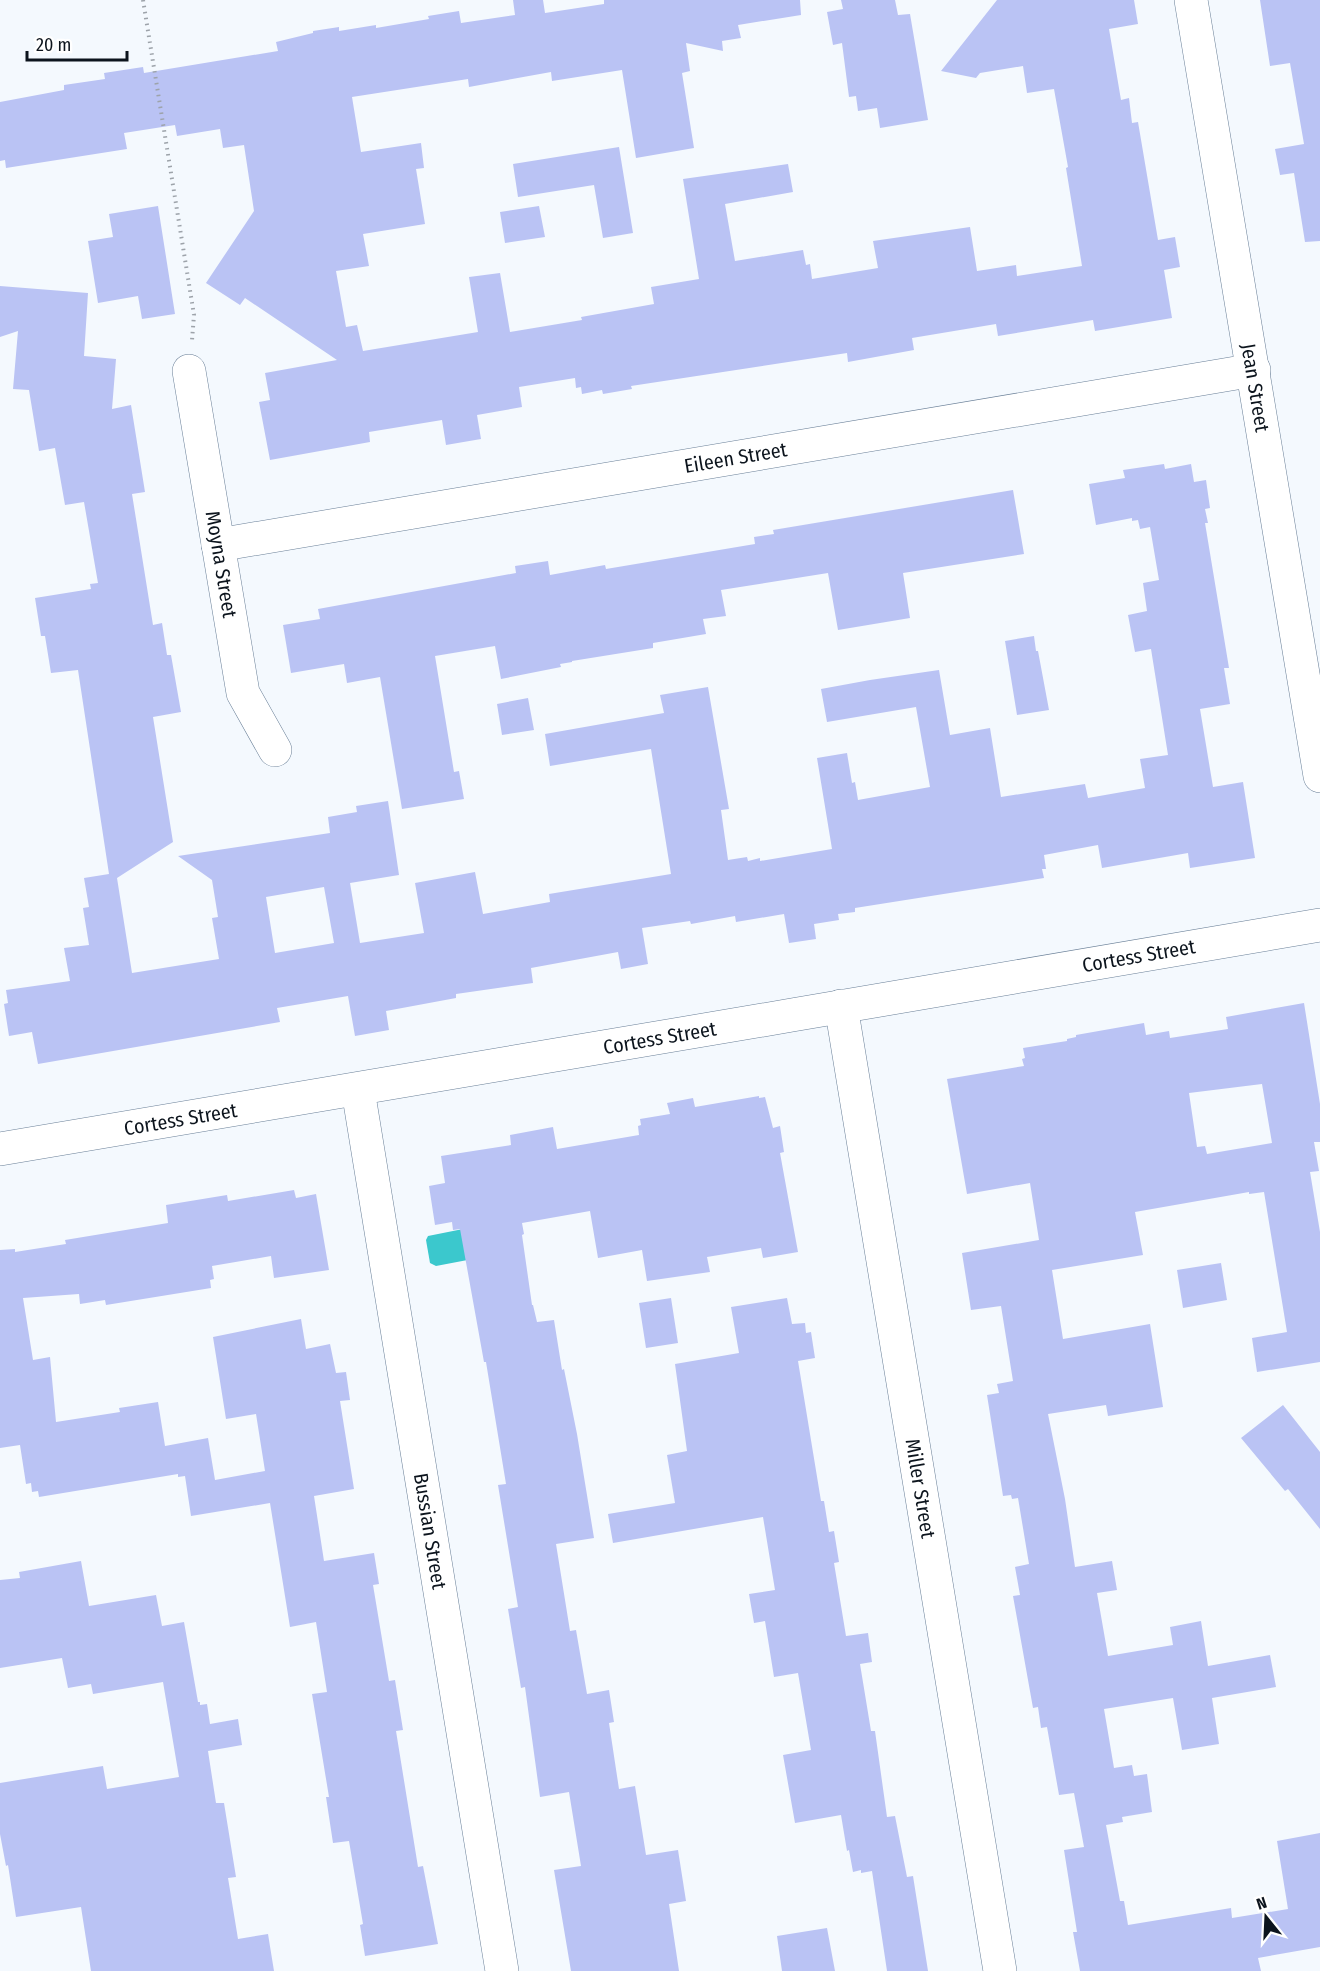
<svg xmlns="http://www.w3.org/2000/svg" width="1320" height="1971" font-family="'Fira Sans Condensed',sans-serif">
	<style>
		.water { fill: #3bc8cd }
		.building { fill: #bac3f4; fill-rule: evenodd }
		.lines { fill: none; stroke-linecap: round; stroke-linejoin: round }
		.street-casing { stroke: #697f97; stroke-width: 34 }
		.path { stroke: #9da3aa; stroke-width: 4; stroke-dasharray: 1.5 4.5; stroke-linecap: butt }
		.street { stroke: #fff; stroke-width: 33 }
		.labels { text-anchor: middle; dominant-baseline: central; stroke-width: 5; stroke-linejoin: round; paint-order: stroke }
		.street-label { font-size: 20px; fill: #0c141d; stroke: #fff }
	</style>
	<rect width="100%" height="100%" fill="#f4f9fe"/>
	<path class="water" d="M468,1228L478,1258L436,1266L430,1263L426,1240L428,1236Z"/>
	<path class="building" d="M513,0H543L545,13L604,4V0H800L801,15L738,25L741,38L722,41L723,51L686,43L690,71L682,73L694,148L636,158L622,70L552,81L551,72L469,87L468,79L352,97L361,152L421,143L424,168L416,169L425,224L363,234L369,266L336,271L346,327L357,325L363,351L478,332L469,277L500,273L510,332L582,320L581,317L654,304L651,287L699,279L683,179L788,164L793,192L725,204L735,261L803,250L806,265L810,264L812,279L878,268L873,241L970,227L977,271L1016,265L1017,276L1082,266L1066,168L1068,167L1054,89L1027,93L1023,66L980,73L976,78L941,71L997,0H1134L1138,24L1109,29L1121,100L1129,98L1132,123L1138,122L1158,240L1175,237L1180,267L1164,270L1172,318L1095,331L1093,320L998,336L996,324L912,338L914,350L848,362L847,353L631,386L632,389L603,394L602,390L582,394L581,387L576,388L575,378L519,387L522,407L477,415L481,439L446,445L442,420L369,432L370,442L270,460L259,402L270,400L265,373L337,360L245,298L240,305L206,283L254,211L244,145L223,148L220,129L177,136L175,125L124,133L127,149L6,168L5,160L0,161V102L64,90V85L105,79L104,73L143,67L144,73L278,51L276,42L313,33V31L339,27V31L376,25V28L429,19L428,16L459,11L461,23L515,15Z
		M841,0H895L898,15L910,14L928,120L880,128L877,108L858,111L856,96L849,97L842,43L833,45L827,12L843,9Z
		M1260,0H1320V241L1305,242L1294,173L1280,175L1275,149L1304,144L1290,63L1270,66Z
		M619,147L633,233L603,238L594,185L518,197L513,164Z
		M158,206L175,314L142,319L138,296L98,303L88,241L113,237L109,214Z
		M539,206L545,237L505,243L500,212Z
		M0,286L88,293L84,356L116,359L112,409L131,405L145,492L132,494L153,625L162,623L167,655H171L181,712L153,717L173,842L117,878L132,973L219,959L212,918L218,917L212,880L178,856L330,833L328,817L357,812L356,806L388,801L399,875L350,883L360,943L424,933L415,883L475,872L483,914L550,902L549,894L671,874L651,749L550,766L545,734L664,713L660,695L708,687L729,809L721,810L728,860L747,857L748,861L760,858V861L832,849L817,758L847,753L852,783L855,782L858,800L930,787L916,707L827,722L821,689L870,680L939,670L950,735L990,728L1001,797L1085,784L1088,798L1145,788L1140,759L1168,755L1151,649L1135,652L1128,615L1147,611L1143,583L1159,580L1150,527L1140,529L1138,520L1132,521V518L1096,525L1089,484L1125,478L1123,470L1164,464L1165,469L1191,464L1194,482L1206,480L1210,508L1205,509L1208,523H1205L1229,668H1224L1230,704L1200,709L1213,787L1243,782L1255,858L1190,868L1188,853L1102,868L1098,845L1044,855L1046,869H1042L1044,878L855,908V912L838,914L839,920L814,924L816,939L789,943L784,914L736,922L735,916L691,924L690,921L642,928L648,964L621,969L618,952L531,968L533,983L456,994V998L386,1011L389,1030L355,1036L348,996L277,1008L280,1022L38,1064L32,1032L9,1036L4,1004L8,1003L6,990L70,981L64,948L89,945L83,908L89,907L84,878L109,874L78,670L51,673L45,636H41L35,598L91,589L90,584L98,583L84,502L65,505L55,448L39,451L29,390L13,389L18,331L0,337ZM324,887L334,943L275,953L266,897Z
		M1013,490L1024,554L903,573L910,618L838,630L828,573L721,590L726,616L703,619L706,634L653,643V648L572,661V662L560,664L561,667L501,679L495,646L435,656L454,772L459,771L464,799L402,809L380,677L347,683L344,664L291,673L283,625L320,619L318,609L516,573L515,566L548,561L550,575L605,565L606,569L755,544L754,537L774,534L773,530Z
		M1034,636L1036,651H1038L1049,710L1017,715L1005,641Z
		M528,698L534,730L502,735L497,704Z
		M1304,1003L1320,1104V1142H1314L1319,1171L1310,1172L1320,1232V1362L1257,1372L1252,1338L1287,1332L1264,1192L1249,1194V1192L1135,1212L1143,1255L1052,1270L1063,1339L1150,1324L1163,1407L1108,1416L1106,1405L1048,1414L1065,1499L1075,1567L1112,1561L1117,1590L1097,1593L1108,1656L1173,1645L1170,1627L1201,1621L1208,1666L1270,1655L1276,1687L1212,1698L1219,1744L1182,1750L1173,1698L1104,1709L1114,1768L1132,1765L1134,1776L1147,1774L1152,1812L1122,1817L1123,1822L1106,1825L1120,1901H1124L1128,1925L1231,1908L1232,1918L1288,1909L1277,1841L1320,1833V1947L1258,1958L1261,1971H1080L1073,1932H1077L1064,1850L1084,1847L1074,1793L1059,1795L1047,1727L1041,1728L1038,1707L1033,1708L1013,1596L1020,1595L1015,1567L1029,1564L1018,1498L1012,1499L1011,1495L1003,1496L987,1395L999,1393L997,1384L1013,1381L1001,1306L971,1310L962,1253L1039,1240L1030,1183L967,1194L947,1079L1024,1066L1022,1059L1025,1058L1023,1048L1067,1041V1039L1076,1037V1035L1144,1023L1146,1035L1169,1031L1170,1038L1228,1029L1226,1017ZM1262,1084L1272,1143L1207,1154L1205,1146L1197,1147L1189,1093Z
		M759,1096V1098L765,1097L773,1128L780,1126L784,1152L780,1153L798,1252L763,1258L761,1248L707,1257L710,1272L647,1281L642,1250L598,1258L590,1211L522,1223L524,1234L522,1235L532,1305H533L537,1322L554,1320L562,1370L564,1369L577,1434L594,1538L556,1544L570,1631L576,1630L587,1694L609,1690L614,1722L609,1723L619,1789L635,1786L646,1855L678,1850L686,1901L669,1904L679,1971H571L554,1870L581,1866L569,1792L540,1797L525,1687L521,1688L508,1609L518,1607L498,1485L506,1484L486,1362H484L460,1229L453,1230L452,1222L435,1225L429,1186L445,1183L441,1156L511,1145L510,1135L553,1127L557,1149L639,1135L638,1126L641,1125L640,1119L670,1114L667,1103L693,1098L695,1107Z
		M294,1190L296,1198L316,1194L329,1270L274,1278L271,1256L212,1266L214,1279L210,1280L211,1288L106,1305L105,1300L80,1304L79,1294L23,1298L33,1360L50,1357L56,1422L120,1412L119,1408L158,1402L165,1446L208,1438L215,1480L265,1471L256,1414L226,1419L213,1337L301,1319L306,1349L330,1344L336,1373L346,1372L350,1400L340,1401L354,1489L314,1496L324,1561L374,1553L379,1584L373,1585L389,1681L395,1680L403,1730L396,1731L418,1867L423,1866L438,1944L365,1956L360,1925L363,1924L349,1841L333,1843L326,1797H329L312,1694L327,1692L316,1622L290,1627L270,1503L191,1516L185,1476L178,1477V1474L39,1497L38,1491L32,1492L31,1483L26,1484L20,1445L0,1448V1250L15,1249V1252L66,1244L65,1240L168,1223L166,1205L227,1195L228,1201Z
		M1221,1263L1227,1300L1183,1308L1177,1270Z
		M671,1298L678,1343L646,1348L639,1303Z
		M787,1298L792,1324L805,1323L806,1333L811,1332L815,1358L798,1361L821,1501H824L829,1532L834,1531L839,1562L834,1563L846,1636L868,1633L872,1662L860,1664L871,1731H875L887,1817L895,1816L907,1877L913,1876L928,1971H887L872,1871L861,1873V1870L853,1872L849,1850L847,1851L841,1815L795,1823L783,1755L811,1750L798,1673L774,1677L765,1621L754,1623L749,1594L775,1590L763,1517L613,1543L608,1514L675,1503L667,1455L687,1451L675,1364L739,1353L731,1307Z
		M1283,1405L1320,1452V1529L1288,1489L1285,1491L1241,1438Z
		M81,1561L89,1606L156,1595L162,1626L184,1622L198,1702H200V1705L207,1704L210,1724L238,1719L242,1745L208,1751L216,1803H224L236,1877L228,1878L238,1939L268,1934L274,1971H91L81,1907L16,1917L8,1865L6,1866L0,1834V1783L103,1766L107,1789L179,1777L163,1682L93,1694L91,1684L68,1688L62,1658L0,1668V1580L20,1578L19,1572Z
		M827,1928L835,1971H782L777,1936Z"/>
	<g class="lines">
		<g class="street-casing">
			<g id="street">
				<path id="s1" d="M1191,0L1320,776"/>
				<path id="s2" d="M189,371L243,693L275,750"/>
				<path id="s3" d="M218,545L1254,370"/>
				<path id="s4" d="M841,1006L1000,1971"/>
				<path id="s5" d="M358,1090L502,1971"/>
				<path id="s6" d="M0,1149C440,1077 880,999 1320,925"/>
			</g>
		</g>
		<path class="path" d="M143,0L194,315L192,340"/>
		<use href="#street" class="street"/>
	</g>
	<g class="labels">
		<g class="street-label">
			<text stroke="none"><textPath href="#s1" startOffset="393">Jean Street</textPath></text>
			<text stroke="none"><textPath href="#s3" startOffset="525">Eileen Street</textPath></text>
			<text stroke="none"><textPath href="#s2" startOffset="196">Moyna Street</textPath></text>
			<text stroke="none"><textPath href="#s6" startOffset="1155">Cortess Street</textPath></text>
			<text stroke="none"><textPath href="#s6" startOffset="669">Cortess Street</textPath></text>
			<text stroke="none"><textPath href="#s6" startOffset="183">Cortess Street</textPath></text>
			<text stroke="none"><textPath href="#s4" startOffset="489">Miller Street</textPath></text>
			<text stroke="none"><textPath href="#s5" startOffset="447">Bussian Street</textPath></text>
		</g>
	</g>
	<g transform="translate(1266 1917) rotate(342)" stroke="#ffffff" stroke-width="4.5" paint-order="stroke">
	<path d="M0-4.5L10 22L0 15L-10 22Z" fill="#0c141d"/>
	<text y="-9" font-size="16" font-weight="bold" text-anchor="middle" fill="#0c141d">N</text>
	</g>
	<path d="M27 51v9h100v-9" fill="none" stroke="#0c141d" stroke-width="3"/>
	<text x="36" y="51" font-size="18" fill="#0c141d" stroke="#ffffff" stroke-width="4.5" paint-order="stroke">20 m</text>
</svg>
